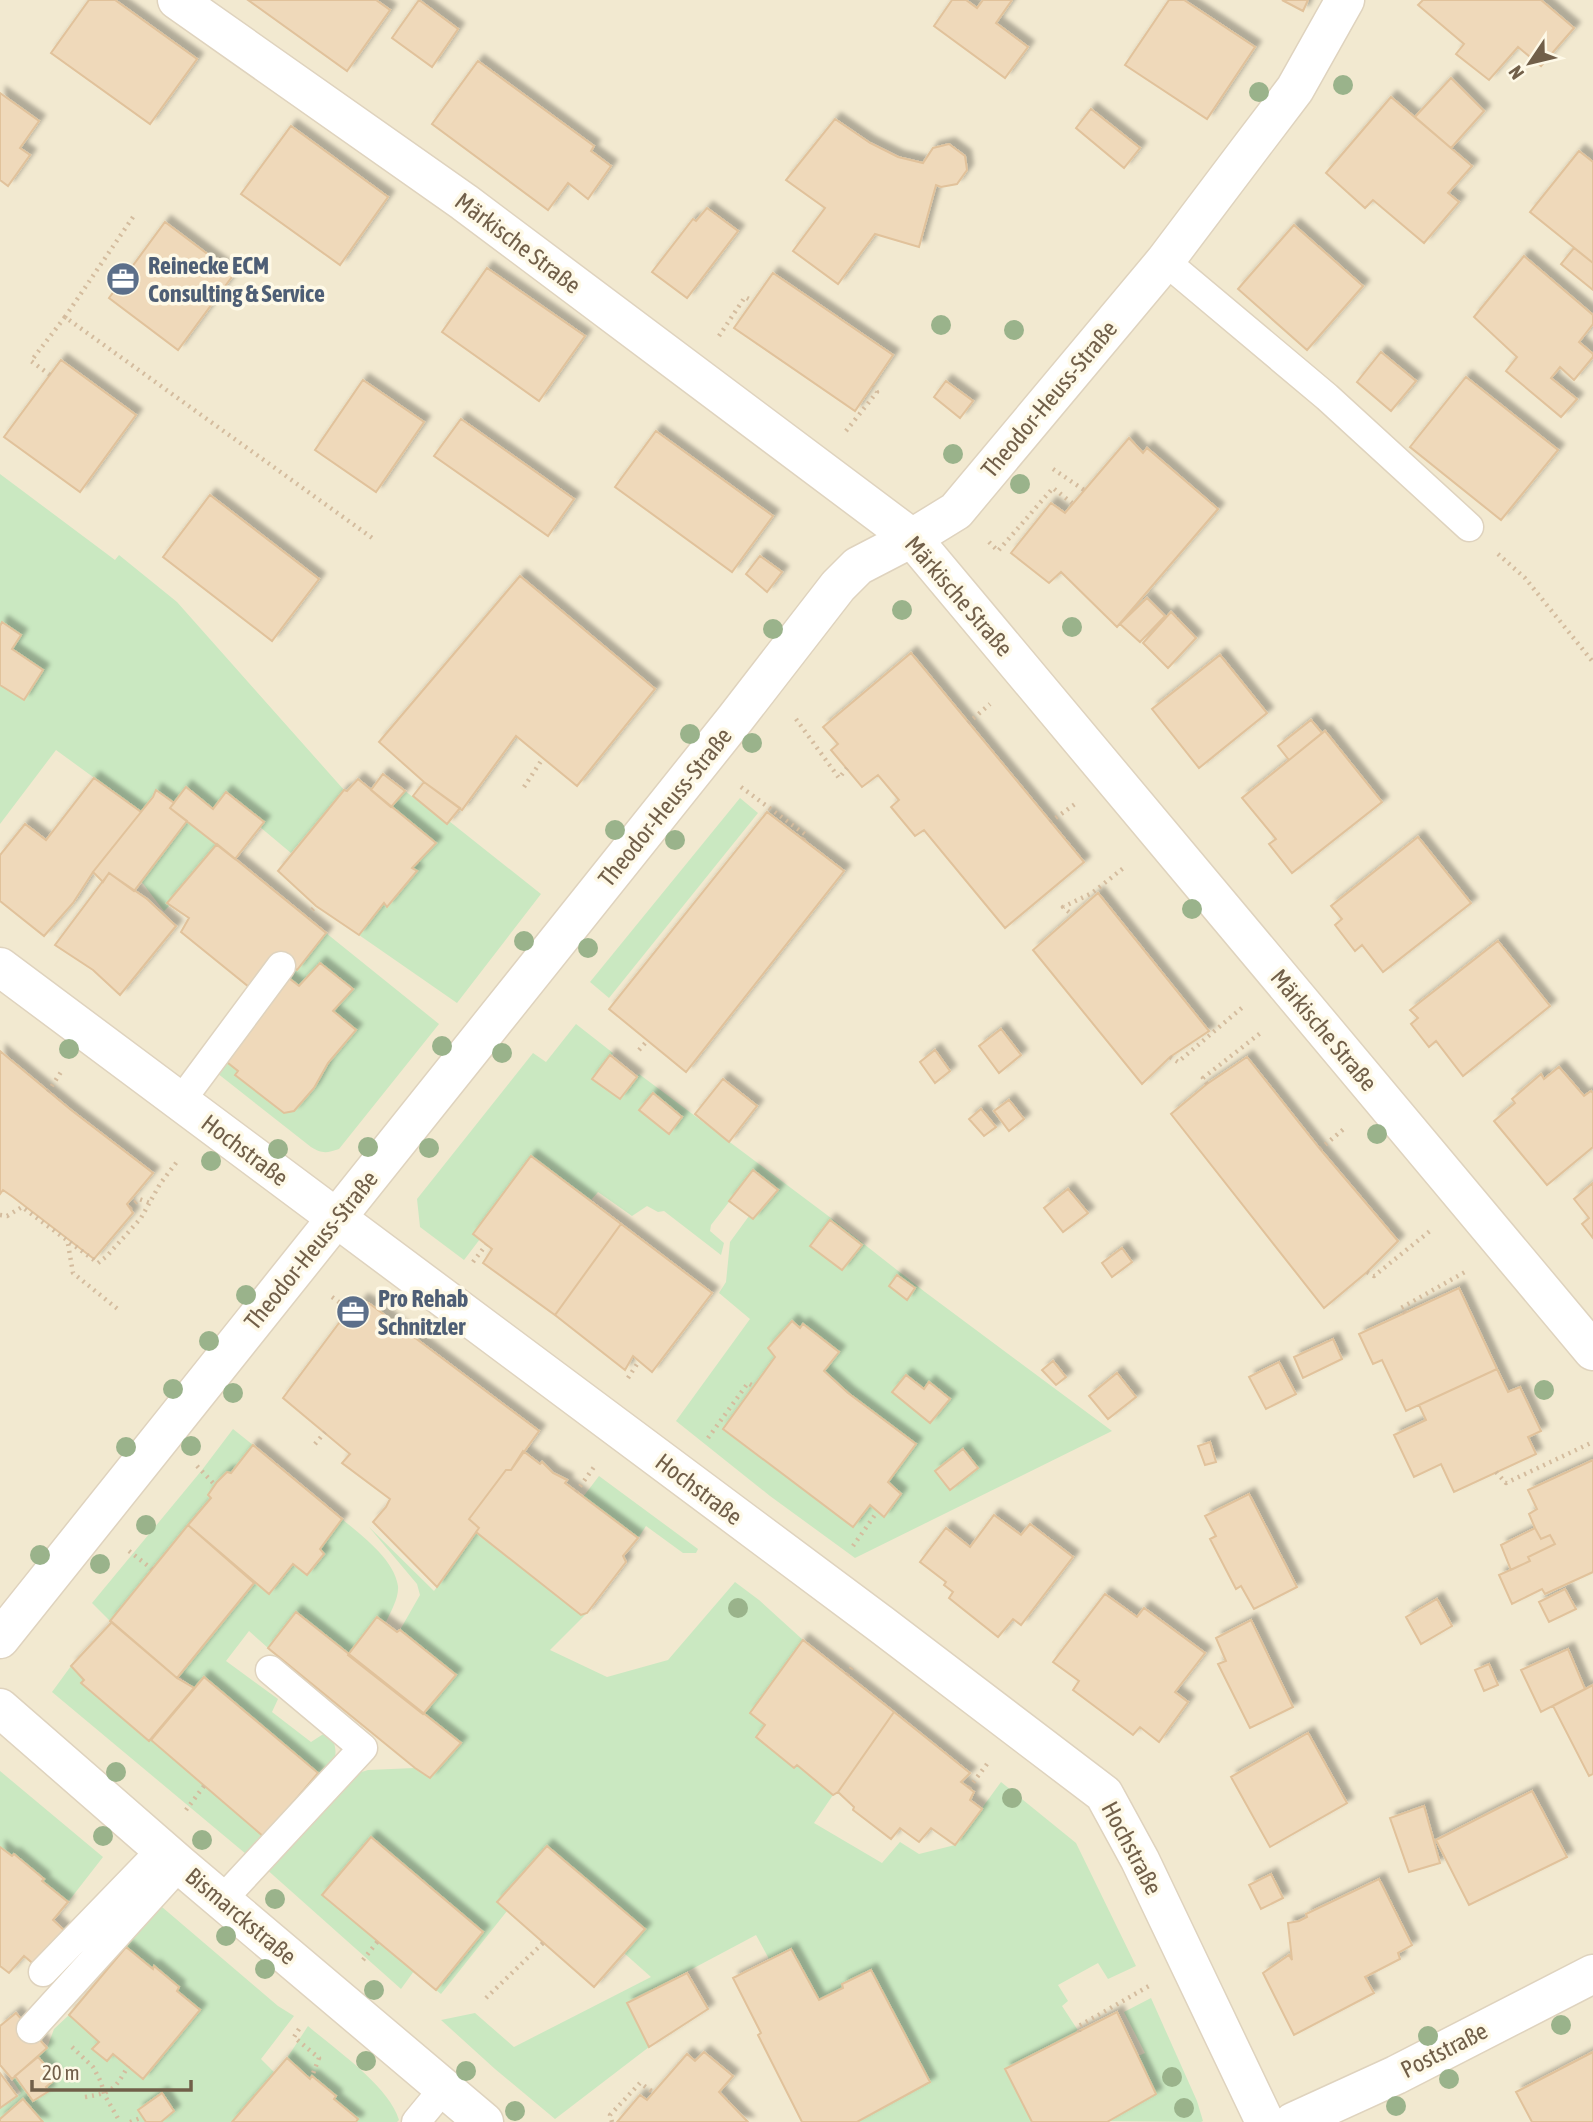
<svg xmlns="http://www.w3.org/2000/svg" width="1593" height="2122" font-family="'Asap Condensed',sans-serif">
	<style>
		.residential { fill: #f2e9d0 }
		.green { fill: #cae8c1; fill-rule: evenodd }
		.building { fill: #efd9ba; stroke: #e1c29b; stroke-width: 2; filter: url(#shadow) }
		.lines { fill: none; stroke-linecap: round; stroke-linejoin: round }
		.service-casing { stroke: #dfd3be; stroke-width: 31 }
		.minor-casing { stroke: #dfd3be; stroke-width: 41 }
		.path { stroke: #d4bc9e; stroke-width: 4.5; stroke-dasharray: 2 5; stroke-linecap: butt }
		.service { stroke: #fff; stroke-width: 28 }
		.minor { stroke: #fff; stroke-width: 38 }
		.tree { fill: #9ab38b }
		.labels { text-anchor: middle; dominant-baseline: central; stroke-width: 7; stroke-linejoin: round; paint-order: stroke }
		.street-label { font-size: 24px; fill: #715f49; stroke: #fef9e7 }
		.service-label { font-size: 24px; font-weight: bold; fill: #4e5e75; stroke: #fef9e7; text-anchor: start }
	</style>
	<defs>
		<filter id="shadow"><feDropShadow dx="6" dy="-6" stdDeviation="2" flood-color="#0004"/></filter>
	</defs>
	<rect width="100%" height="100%" fill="#fbf6e1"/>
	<path class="residential" d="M0,0H1593V2122H0Z"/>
	<path class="green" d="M0,474L115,560L119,555L177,602L344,790L291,853L260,827L225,793L213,809L186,787L174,803L156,791L141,812L56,750L0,824V685L24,700L43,671L12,649L21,635L2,623L0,626Z
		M405,791L447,823L449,821L541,894L457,1003L359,935L384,903L388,907L417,871L412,868L436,843L391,807Z
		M740,798L758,813L609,998L590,982Z
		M187,821L217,844L167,903L170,905L164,911L141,881Z
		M326,933L439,1024L339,1149C327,1153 322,1154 311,1147L217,1073L223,1059L238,1071L235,1076L284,1113L294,1111L314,1088L328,1063L356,1030L333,1011L352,989L320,963L299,986L286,976L292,968L297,970Z
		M576,1024L613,1053L593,1079L620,1099L639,1074L827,1215L925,1292L1112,1431L855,1558L770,1496L676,1421L750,1319L719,1293L726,1282L730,1242L749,1216L753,1219L778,1190L754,1170L711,1225L710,1231L724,1243L721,1255L664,1211L658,1212L647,1206L632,1216L598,1192L591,1200L531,1156L473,1234L480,1239L464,1260L420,1227L417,1199L533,1053L546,1062ZM791,1322L800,1328L803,1324L839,1352L824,1371L848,1393L915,1444L888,1482L900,1494L885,1517L870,1505L853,1527L723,1430L775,1357L768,1347Z
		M233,1429L253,1445L231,1473L227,1472L208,1495L211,1498L110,1621L92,1603L202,1470Z
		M599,1476L698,1549L696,1553H683L646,1526L638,1538L583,1497Z
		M342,1519C361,1535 394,1559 398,1586C399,1598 391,1611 386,1622L376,1617L348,1655L268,1648L249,1631L226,1661L278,1699L272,1712L311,1742L328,1731C338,1747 338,1757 328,1772L318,1773L204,1677L194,1688L178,1675L254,1583L269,1594L293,1564L307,1574L320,1549Z
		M369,1527L434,1591L476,1532L580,1614L587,1613L550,1650L607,1677L668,1660L735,1582L759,1600L803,1640L751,1713L765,1725L756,1737L794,1767L797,1765L833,1795L814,1823L882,1863L900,1842L919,1854L955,1845L1001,1782L1076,1843L1136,1966L1108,1979L1098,1963L1058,1985L1068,2001L1062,2006L1079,2032L1005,2069L1032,2122H857L930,2082L871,1970L842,1984L843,1988L819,2000L791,1950L769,1959L756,1935L628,2003L649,2047L555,2119L495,2069L441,2020L475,2013L514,2047L651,1977L624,1953L645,1929L547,1846L497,1901L507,1911L441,1994L436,1990L483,1932L371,1838L414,1971L401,1989L264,1867L343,1778L368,1770L415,1768L430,1777L423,1714L456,1675L400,1630L420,1595L417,1584Z
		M71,1666L84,1680L81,1683L148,1741L151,1740L264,1837L246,1854L52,1692Z
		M0,1771L103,1857L68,1902L0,1847Z
		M162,1907L278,2006L294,2016L261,2059L275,2073L233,2122H0V2109L21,2093L12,2079L47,2048L54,2029L69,2015L99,2042L93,2049L106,2061L113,2054L143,2079L200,2011L177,1991L154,1967L153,1969L126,1947Z
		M1151,1998L1197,2101L1203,2121L1201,2122L1107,2121L1156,2094L1138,2056L1145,2053L1124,2012Z
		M308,2026C336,2050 389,2086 399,2120L397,2122H356L358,2119L334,2099L336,2096L313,2076L310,2079L287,2058Z"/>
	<path class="building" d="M89,0H115L197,59L150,124L51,53Z
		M248,0H376L390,10L347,71Z
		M419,0L458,29L432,67L392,38Z
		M952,0H966L977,8L983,0H1012L996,23L1028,47L1005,78L934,26Z
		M1169,0H1184L1255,47L1207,119L1125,65Z
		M1282,0H1308L1303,11Z
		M1423,0H1541L1574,28L1541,66L1518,47L1489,80L1456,54L1464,44L1418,5Z
		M478,61L594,146L591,151L611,166L588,199L568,183L548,210L432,124Z
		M1451,78L1484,111L1451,148L1415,117Z
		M0,93L39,121L20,148L30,155L8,186L0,180Z
		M1391,97L1472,166L1448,193L1459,202L1424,243L1373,200L1365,208L1326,173Z
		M1091,109L1140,148L1124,168L1076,128Z
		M835,119L870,143L898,157L923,163L933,148L949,144L965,156L967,170L957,184L941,187L936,185L919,247L875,234L838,284L793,251L825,208L786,180Z
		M291,126L388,197L340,265L241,194Z
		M1579,151L1593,162V263L1530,212Z
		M707,208L738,231L687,298L652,272L693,219L696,221Z
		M165,222L234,274L178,350L109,298Z
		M1294,225L1363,286L1307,350L1238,289Z
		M1574,248L1593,263V290L1561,264Z
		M1524,256L1593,315V324L1579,342L1593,354V357L1574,380L1560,367L1551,378L1577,399L1561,417L1506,371L1517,357L1474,317Z
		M487,268L585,336L539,401L442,332Z
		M773,273L893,355L855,411L734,328Z
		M1381,352L1416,381L1391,411L1357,382Z
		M61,360L136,415L80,492L4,437Z
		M1466,377L1558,450L1501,520L1410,447Z
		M363,380L424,422L376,492L315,450Z
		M946,381L973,401L960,418L934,397Z
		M461,419L574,499L548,536L434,456Z
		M656,431L773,516L732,572L615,487Z
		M1129,438L1143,453L1147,448L1218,509L1117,627L1061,572L1049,583L1011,553L1051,503L1065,513Z
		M210,495L319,579L272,641L163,557Z
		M760,556L782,572L767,592L746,574Z
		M520,576L655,689L577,786L516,736L462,810L424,782L379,742Z
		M1147,598L1165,616L1140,642L1120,624Z
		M1171,612L1196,638L1168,668L1143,643Z
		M2,622L21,635L12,649L43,670L24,700L0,685V626Z
		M911,653L1084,862L1005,928L924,830L915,836L891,807L899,800L878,775L862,787L831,750L838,744L823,727Z
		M1220,655L1267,713L1199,768L1152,709Z
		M1311,720L1322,733L1289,760L1278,746Z
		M1325,731L1382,802L1292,873L1269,844L1276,839L1242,798Z
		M383,774L405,791L391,807L371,790Z
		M94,778L141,812L93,872L73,903L44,936L0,901V855L25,824L46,840Z
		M358,779L436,843L412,868L417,871L387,907L384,903L359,935L316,906L278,871L344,790L347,791Z
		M424,782L460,808L447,824L413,796Z
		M186,787L213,809L226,792L264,822L235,859L170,808Z
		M156,790L174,803L170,808L187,821L134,891L109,873L103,882L93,872L153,797Z
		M767,812L844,871L686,1072L609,1009Z
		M1418,837L1471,903L1383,972L1362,945L1355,951L1335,925L1342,919L1331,906Z
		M217,844L326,933L297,970L274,954L249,987L181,932L189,918L167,903Z
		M109,873L147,899L176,926L120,995L93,970L55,945Z
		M1098,893L1209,1031L1170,1057L1142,1084L1033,950Z
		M1498,941L1550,1006L1463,1076L1436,1041L1429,1047L1411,1024L1418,1018L1410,1010Z
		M320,963L353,989L333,1011L356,1030L328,1063L314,1088L294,1111L284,1113L235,1075L238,1071L223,1059L286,976L299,986Z
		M1001,1029L1021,1055L999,1073L979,1046Z
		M935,1050L950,1071L935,1083L920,1062Z
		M0,1051L71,1110L153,1173L127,1204L133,1213L94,1259L13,1197L3,1190L0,1194Z
		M610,1055L637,1077L620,1099L592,1079Z
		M1247,1057L1320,1149L1398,1241L1367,1272L1324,1308L1171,1114L1207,1084Z
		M1559,1067L1584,1096L1591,1091L1593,1093V1147L1547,1185L1494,1121L1515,1103L1512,1099L1541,1074L1544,1079Z
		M723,1079L757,1106L729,1142L695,1114Z
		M653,1093L682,1117L669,1134L639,1110Z
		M1009,1100L1024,1119L1009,1131L994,1111Z
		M981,1109L996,1127L984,1136L969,1119Z
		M531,1156L621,1224L555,1315L483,1263L492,1249L473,1234Z
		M753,1170L778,1190L753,1219L729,1201Z
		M1593,1183V1238L1582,1224L1589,1218L1574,1199Z
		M1068,1189L1088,1213L1063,1232L1044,1208Z
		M830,1220L862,1245L842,1270L810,1246Z
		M621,1224L712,1293L652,1372L633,1356L625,1370L555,1315Z
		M1122,1248L1132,1262L1112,1277L1102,1263Z
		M897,1275L915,1288L907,1300L889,1286Z
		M1459,1288L1497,1369L1406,1411L1382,1360L1373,1364L1359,1334Z
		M362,1300L370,1304L539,1431L511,1470H506L469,1519L479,1528L437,1587L373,1522L386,1507L390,1499L342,1463L350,1454L283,1398L339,1323L345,1324Z
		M792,1321L800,1328L803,1324L839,1352L824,1371L848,1393L916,1444L888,1482L901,1494L884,1517L870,1505L853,1527L723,1429L775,1357L768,1348Z
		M1333,1339L1342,1359L1303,1378L1294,1357Z
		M1053,1361L1066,1377L1056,1385L1042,1370Z
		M1279,1362L1296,1394L1266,1409L1249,1377Z
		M1497,1369L1508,1392L1520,1387L1541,1431L1528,1437L1536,1454L1454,1492L1441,1464L1414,1477L1394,1435L1426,1420L1419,1405Z
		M1117,1373L1136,1397L1108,1419L1089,1396Z
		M906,1375L924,1389L929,1382L950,1399L930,1423L892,1392Z
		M1210,1442L1216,1462L1205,1465L1198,1446Z
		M253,1445L342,1519L320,1549L324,1554L307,1575L293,1564L269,1594L188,1525L211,1498L208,1495L217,1482L227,1472L231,1473Z
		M963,1449L978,1468L950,1490L935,1471Z
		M523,1451L540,1464L542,1462L553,1473L567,1480L565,1483L638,1538L623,1556L626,1562L587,1613L581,1615L476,1532L479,1528L469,1519L506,1470H511Z
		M1593,1460V1572L1545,1594L1542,1589L1512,1604L1499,1575L1530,1561L1528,1557L1555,1544L1550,1535L1541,1539L1535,1528L1529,1514L1537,1509L1528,1490Z
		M1249,1494L1297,1587L1254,1609L1241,1586L1236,1589L1210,1539L1216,1536L1205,1516Z
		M994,1515L1021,1535L1030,1524L1073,1557L1021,1625L1013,1619L998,1637L949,1598L953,1592L944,1585L946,1582L920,1562L946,1528L970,1547Z
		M188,1525L254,1583L177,1678L110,1621Z
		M1535,1528L1541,1539L1550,1535L1555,1544L1528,1557L1530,1561L1511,1570L1501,1545Z
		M1565,1589L1576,1609L1549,1622L1539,1602Z
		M1105,1594L1137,1617L1144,1608L1205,1653L1175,1692L1188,1702L1159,1742L1140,1727L1133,1735L1073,1690L1079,1681L1053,1662Z
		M1437,1599L1452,1626L1421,1644L1406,1617Z
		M296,1612L461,1743L430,1778L415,1768L268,1648Z
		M377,1617L397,1632L400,1630L456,1675L423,1714L348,1655Z
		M1251,1620L1293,1707L1250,1728L1218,1664L1226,1661L1216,1638Z
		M112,1622L177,1678L194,1688L149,1741L81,1683L84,1680L71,1666Z
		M803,1640L894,1712L838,1792L833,1795L797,1765L794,1768L756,1737L765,1725L750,1713Z
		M1568,1649L1585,1689L1541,1712L1521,1670Z
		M1489,1664L1498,1685L1484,1691L1475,1670Z
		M204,1677L318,1773L264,1837L151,1740Z
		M1593,1685V1774L1589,1776L1553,1706Z
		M894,1712L970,1773L961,1782L974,1792L970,1800L982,1809L955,1845L931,1828L919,1842L900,1828L891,1839L853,1810L854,1807L838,1792Z
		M1308,1733L1347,1803L1270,1847L1231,1777Z
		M1532,1791L1567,1857L1469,1905L1436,1840Z
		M1424,1806L1440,1863L1409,1872L1390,1818Z
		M371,1837L483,1932L436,1990L322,1895Z
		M547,1846L645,1929L594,1987L497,1902Z
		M0,1847L12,1856L14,1854L44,1879L42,1881L68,1902L53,1920L65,1931L36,1966L24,1956L9,1973L0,1966Z
		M1271,1874L1283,1898L1261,1909L1249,1885Z
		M1379,1879L1412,1945L1398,1953L1400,1959L1365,1977L1374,1993L1294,2035L1263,1973L1289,1955L1292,1960L1288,1923L1299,1921L1307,1917L1306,1914Z
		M126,1947L153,1969L154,1966L179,1987L177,1991L200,2010L143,2079L113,2054L107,2061L92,2049L99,2042L69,2015Z
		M791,1949L819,2000L843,1988L842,1984L871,1970L930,2082L857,2122H802L758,2035L761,2033L733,1978Z
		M687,1973L708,2009L649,2047L627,2003Z
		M1117,2012L1156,2094L1107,2122H1032L1005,2069Z
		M16,2013L47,2048L12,2079L0,2065V2026Z
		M704,2052L733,2076L719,2092L748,2122H617L640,2095L647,2100L687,2054L695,2061Z
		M1593,2052V2122H1532L1516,2092Z
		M38,2057L57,2078L46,2087L49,2091L33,2101L15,2076Z
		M287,2058L310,2079L312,2076L336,2096L334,2099L358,2119L356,2122H232Z
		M0,2073L17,2096L0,2108Z
		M162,2093L174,2111L161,2122H146L138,2110Z
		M23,2099L43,2122H0V2119Z"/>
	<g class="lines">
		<g class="service-casing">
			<path id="service" d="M1165,261L1327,397L1469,527
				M180,1102L281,966
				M222,1900L363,1748L270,1670
				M43,1972L162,1849
				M31,2029L180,1865
				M416,2122L444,2088"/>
		</g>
		<g class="minor-casing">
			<path id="minor" d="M177,0L464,202L912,538L1593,1351
				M0,967L882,1625L1104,1794L1140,1860L1265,2122
				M0,1639L735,719L838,586L858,566L912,538L956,511L1165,261L1251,147L1295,89L1345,0
				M0,1708L180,1865L484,2122
				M1293,2122L1396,2075L1593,1974"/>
		</g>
		<path class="path" d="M133,217L65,317L375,540
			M719,336L745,297L753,301
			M50,375L31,361L65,317
			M846,431L877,392L873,386
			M1053,469L1084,490
			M989,542L998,551L1053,488L1072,503
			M1498,554L1525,578L1593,662
			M796,719L839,778L847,768
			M968,723L990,704
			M524,787L543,758
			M741,787L806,835L803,840
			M1050,822L1075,804
			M312,910L316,906
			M1069,912L1063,907L1092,893L1126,866
			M639,1050L648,1040
			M1170,1057L1178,1062L1244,1006
			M1207,1084L1203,1078L1263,1031
			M48,1092L61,1072
			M1320,1149L1346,1127
			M130,1208L139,1199L150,1203
			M0,1215L7,1216L22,1207L98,1263L107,1256L141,1218L160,1184L179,1159
			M68,1244L73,1273L120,1311
			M473,1262L486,1245
			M1367,1272L1374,1276L1430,1231
			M332,1297L353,1312
			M1405,1313L1401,1308L1465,1272
			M628,1378L639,1361
			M708,1438L748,1383L755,1387
			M315,1444L325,1432
			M197,1466L216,1486
			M1496,1472L1506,1483L1593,1442
			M576,1492L594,1467
			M853,1546L877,1512
			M129,1551L152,1569
			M847,1675L854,1664
			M969,1788L987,1764
			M186,1810L204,1786
			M363,1960L378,1941
			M486,1998L543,1943
			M299,2029L294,2037L319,2058L312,2076
			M1079,2032V2026L1149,1986
			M72,2047L93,2067L101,2082L104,2094L120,2122
			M85,2097C111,2093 115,2090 128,2066
			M130,2122L143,2117
			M612,2122L610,2115L640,2083L653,2092"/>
		<use href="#service" class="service"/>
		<use href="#minor" class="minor"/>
	</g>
	<g class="tree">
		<circle cx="1343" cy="85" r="10"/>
		<circle cx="1259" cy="92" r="10"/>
		<circle cx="941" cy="325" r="10"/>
		<circle cx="1014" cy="330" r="10"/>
		<circle cx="953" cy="454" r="10"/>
		<circle cx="1020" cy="484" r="10"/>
		<circle cx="902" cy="610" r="10"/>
		<circle cx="1072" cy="627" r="10"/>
		<circle cx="773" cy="629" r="10"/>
		<circle cx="690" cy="734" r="10"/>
		<circle cx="752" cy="743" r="10"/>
		<circle cx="615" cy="830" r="10"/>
		<circle cx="675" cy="840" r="10"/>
		<circle cx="1192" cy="909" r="10"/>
		<circle cx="524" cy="941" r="10"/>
		<circle cx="588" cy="948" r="10"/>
		<circle cx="442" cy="1046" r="10"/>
		<circle cx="69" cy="1049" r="10"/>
		<circle cx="502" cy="1053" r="10"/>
		<circle cx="1377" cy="1134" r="10"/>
		<circle cx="368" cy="1147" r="10"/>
		<circle cx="429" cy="1148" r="10"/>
		<circle cx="278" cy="1149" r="10"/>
		<circle cx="211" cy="1161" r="10"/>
		<circle cx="246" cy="1295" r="10"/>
		<circle cx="209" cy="1341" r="10"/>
		<circle cx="173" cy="1389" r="10"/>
		<circle cx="1544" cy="1390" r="10"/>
		<circle cx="233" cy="1393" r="10"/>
		<circle cx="191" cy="1446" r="10"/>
		<circle cx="126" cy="1447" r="10"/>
		<circle cx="146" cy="1525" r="10"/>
		<circle cx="40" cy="1555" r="10"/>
		<circle cx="100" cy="1564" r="10"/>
		<circle cx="738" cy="1608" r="10"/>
		<circle cx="116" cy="1772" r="10"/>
		<circle cx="1012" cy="1798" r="10"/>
		<circle cx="103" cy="1836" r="10"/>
		<circle cx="202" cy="1840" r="10"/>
		<circle cx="275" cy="1899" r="10"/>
		<circle cx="226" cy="1936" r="10"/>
		<circle cx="265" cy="1969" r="10"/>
		<circle cx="374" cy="1990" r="10"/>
		<circle cx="1561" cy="2025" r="10"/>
		<circle cx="1428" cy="2036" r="10"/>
		<circle cx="366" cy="2061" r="10"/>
		<circle cx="466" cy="2071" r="10"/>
		<circle cx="1172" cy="2077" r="10"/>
		<circle cx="1449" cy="2079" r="10"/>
		<circle cx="1396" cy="2106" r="10"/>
		<circle cx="1184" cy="2108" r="10"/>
		<circle cx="515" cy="2111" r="10"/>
	</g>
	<defs>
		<g id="office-disc" transform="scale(1.75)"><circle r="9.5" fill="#5c6f8a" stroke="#fef9e7"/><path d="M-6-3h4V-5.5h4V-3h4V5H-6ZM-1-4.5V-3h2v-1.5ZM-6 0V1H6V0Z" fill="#fff"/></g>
	</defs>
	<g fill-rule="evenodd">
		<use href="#office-disc" x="123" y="279"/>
		<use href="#office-disc" x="353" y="1312"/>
	</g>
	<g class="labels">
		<g class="street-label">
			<text transform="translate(518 243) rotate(37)">Märkische Straße</text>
			<text transform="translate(1049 399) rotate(-50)">Theodor-Heuss-Straße</text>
			<text transform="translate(959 596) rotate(49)">Märkische Straße</text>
			<text transform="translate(665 807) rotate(-51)">Theodor-Heuss-Straße</text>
			<text transform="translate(1324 1030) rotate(50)">Märkische Straße</text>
			<text transform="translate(245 1150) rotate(37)">Hochstraße</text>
			<text transform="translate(311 1250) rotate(-51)">Theodor-Heuss-Straße</text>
			<text transform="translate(699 1489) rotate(37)">Hochstraße</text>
			<text transform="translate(1132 1848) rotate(62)">Hochstraße</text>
			<text transform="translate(241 1916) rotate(40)">Bismarckstraße</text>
			<text transform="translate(1444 2050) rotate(-27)">Poststraße</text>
		</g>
		<g class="service-label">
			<text x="148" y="265">Reinecke ECM<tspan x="148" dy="28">Consulting &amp; Service</tspan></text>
			<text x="378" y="1298">Pro Rehab<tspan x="378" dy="28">Schnitzler</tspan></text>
		</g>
	</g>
	<g transform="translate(1530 63) rotate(235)" stroke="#fef9e7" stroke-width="5" paint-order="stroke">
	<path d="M0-5L12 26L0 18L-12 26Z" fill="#715f49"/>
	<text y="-10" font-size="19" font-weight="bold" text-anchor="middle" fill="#715f49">N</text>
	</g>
	<path d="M32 2080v10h159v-10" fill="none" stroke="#715f49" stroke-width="3.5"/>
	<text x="42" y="2080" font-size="21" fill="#715f49" stroke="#fef9e7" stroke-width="5" paint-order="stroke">20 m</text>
</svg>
